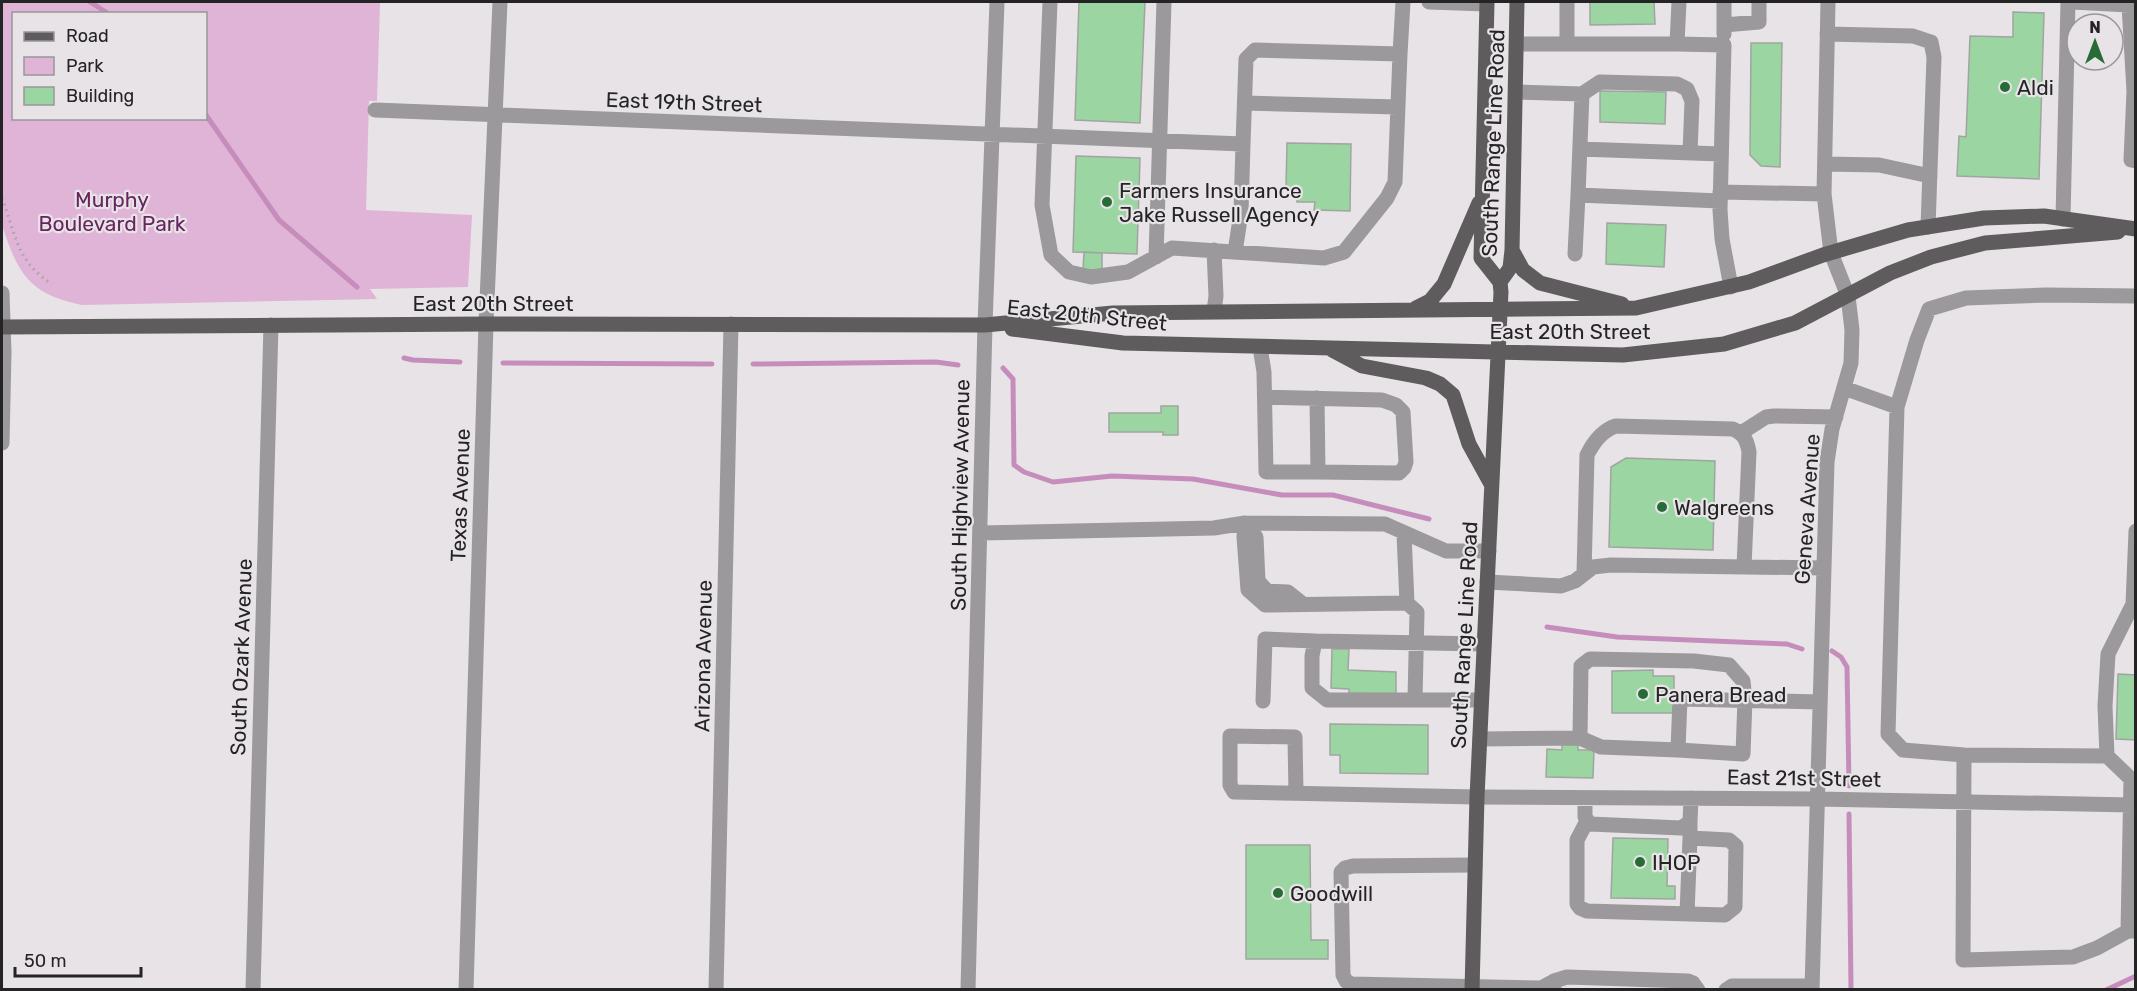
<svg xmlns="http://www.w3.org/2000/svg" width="2137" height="991" font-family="Rubik,sans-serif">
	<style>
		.green { fill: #dfb4d7; fill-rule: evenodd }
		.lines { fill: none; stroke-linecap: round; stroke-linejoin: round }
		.stream { stroke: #c68dbc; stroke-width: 5 }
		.building { fill: #9ad5a2; stroke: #a1a5a1; stroke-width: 1.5 }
		.path { stroke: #a5a2a5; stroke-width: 3; stroke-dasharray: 1.5 4.5; stroke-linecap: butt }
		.minor { stroke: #9b999b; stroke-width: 15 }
		.major { stroke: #5f5c5e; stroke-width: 15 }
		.poi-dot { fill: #276b36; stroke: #e7e3e6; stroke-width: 2 }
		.labels { text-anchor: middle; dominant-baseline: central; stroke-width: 4.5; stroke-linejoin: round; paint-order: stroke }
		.poi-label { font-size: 21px; fill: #252425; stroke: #e7e3e6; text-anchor: start }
		.street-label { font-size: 21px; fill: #252425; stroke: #e7e3e6 }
		.park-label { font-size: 21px; fill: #67245f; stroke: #e7e3e6 }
	</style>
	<rect width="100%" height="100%" fill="#e7e3e6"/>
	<path class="green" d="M2,2H380L377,101H369L366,210L472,215L468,287L370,289L377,299L82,305C29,294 18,274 2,225ZM14,14H206V118H14Z"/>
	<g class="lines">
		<path class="stream" d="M90,2L109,14
			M206,115L279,220L357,287
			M404,358L413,360L460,362
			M503,363L712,364
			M753,364L936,362L958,365
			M1003,368L1013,379L1014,465L1024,472L1053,482L1112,476L1193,479L1282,495H1333L1429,519
			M1547,627L1617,637L1787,644L1802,649
			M1832,651L1841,657L1847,667L1849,786
			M1849,814L1851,990
			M2106,990L2136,976"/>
	</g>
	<path class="building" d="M1079,2H1145L1140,123L1075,120Z
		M1590,2H1654L1655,24L1590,25Z
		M2013,12L2044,13L2039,179L1957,176L1959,136L1966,137L1970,36L2013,37Z
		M1751,43H1782L1780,167L1761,166L1750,155Z
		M1600,91L1666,92L1665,124L1600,122Z
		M1287,143L1351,144L1350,211L1314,210L1315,202H1297V188H1286Z
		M1076,156L1140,158L1137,254L1073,252Z
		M1607,223L1666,225L1664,267L1606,264Z
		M1084,252L1102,253V270H1083Z
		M1161,406H1178V435H1163V432H1109V413H1161Z
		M1626,458L1715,461L1713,550L1609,547L1611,467Z
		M1332,649H1349L1348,670L1396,672V694L1349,693V689L1331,688Z
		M1653,670V676H1674V713H1612V671Z
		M2118,674L2136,675V740L2116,739Z
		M1330,724L1428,725V774L1340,773V755H1330Z
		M1562,744H1578V750H1594L1593,778L1546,777L1547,749L1562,750Z
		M1613,838L1668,839L1667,886H1675V899L1611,898Z
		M1246,845H1310L1311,940H1328V959H1246Z"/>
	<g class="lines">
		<path class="path" d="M2,198C16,235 16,261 52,284"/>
		<path class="minor" d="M1050,2L1042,205L1051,255L1069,272L1091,277L1128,272L1172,248L1324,258L1344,252L1387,198L1395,182L1400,54
			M1429,2L1486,4
			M1567,2V43
			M2072,2L2129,5L2134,91H2136
			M1724,25L1759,22V2
			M1724,34V2
			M1827,34L1913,36L1931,42L1934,57L1928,227
			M1517,44H1677L1679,2
			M1677,44L1724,45L1720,210L1722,239L1731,287
			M2134,91L2131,160L2136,161
			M1516,92L1582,94L1578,195
			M1582,94L1600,82L1677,84L1687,89L1692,101L1690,153
			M1245,103L1398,107
			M375,110L1243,144L1246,59L1255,50L1400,54L1403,2
			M1580,149L1721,154
			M1825,164L1879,165L1930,176
			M1720,192L1824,194
			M2063,219L2068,2
			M1235,252L1241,213L1243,144
			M1575,254L1578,195L1720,201
			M1156,257L1164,2
			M2,293L4,352L2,443
			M2136,296L2046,295L1966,298L1929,309L1917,340L1897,407L1888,734L1903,750L1964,755L1963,960L2073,957L2097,948L2128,931H2136
			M1214,311L1216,296L1214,250
			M1260,347L1264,372L1266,472H1318L1317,398
			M1844,388L1897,407
			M1265,397L1382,400L1396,405L1403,412L1406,462L1404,468L1399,473L1318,472
			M1741,433L1766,417L1774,416L1836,417
			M1245,523L1244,537L1248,590L1265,605L1407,603L1417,612L1415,699
			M1246,530L1256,537L1258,581L1267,591L1288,592L1303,604
			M980,533L1214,528L1245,523L1385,524L1446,551H1489
			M1404,534L1407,603
			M1584,574L1587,455C1593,443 1603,430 1616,426L1733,429C1744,434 1747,440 1749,452L1744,567
			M1487,582L1561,586L1575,581L1593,567L1611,565L1824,568
			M1481,700H1327L1312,688V656L1315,641L1484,644
			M1263,701L1265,639L1315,641
			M1480,739L1580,738
			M1678,750L1601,747L1580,738L1581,666L1590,659L1694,661L1729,665L1743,681L1745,699L1743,754L1678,750L1680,699L1820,702
			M1964,755L2107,756
			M1296,793L1295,737L1230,736V785L1234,792L1477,797L1817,799L2132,805
			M1585,798V817L1590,824L1681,828L1690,822L1691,798
			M1587,821L1577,840V904L1580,908L1587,911L1725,915L1735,907L1736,846L1729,840L1690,838V822
			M1475,865L1353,866L1345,868L1341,872L1343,975L1346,981L1351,984L1541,988L1554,981
			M1687,914L1690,838
			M2128,931L2131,779L2107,756L2105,706L2108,654L2133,604L2136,531
			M253,990L271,325
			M466,990L486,324L500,2
			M716,990L731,324
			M968,990L985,325L997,2
			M1554,990V981L1567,977L1688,981L1693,983L1698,990
			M1726,990L1732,986H1812
			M1812,990L1827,462L1832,429L1851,363L1852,330L1848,296L1831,253L1824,194L1828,2"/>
		<path class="major" d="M1512,250L1523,270L1540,283L1622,304
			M1500,282L1510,268L1512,250L1517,2
			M1416,308L1430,301L1444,284L1479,203
			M2,327L486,324L985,325L1113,313L1636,308L1749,282L1823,255L1908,230L1984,218L2044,216L2136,229
			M1012,329L1123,343L1623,355L1724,344L1795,323L1890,273L1931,257L1985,243L2118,232
			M1332,350L1362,366L1426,378L1440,384L1453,395L1469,444L1491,484
			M1472,990L1477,797L1501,292L1500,282L1481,258L1487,2"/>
	</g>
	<g class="poi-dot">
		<circle cx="2005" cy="87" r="6"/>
		<circle cx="1107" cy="202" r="6"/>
		<circle cx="1662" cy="507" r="6"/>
		<circle cx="1643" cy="694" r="6"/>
		<circle cx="1640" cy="862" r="6"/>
		<circle cx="1278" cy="893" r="6"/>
	</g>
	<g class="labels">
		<g class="poi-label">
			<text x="2017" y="87">Aldi</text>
			<text x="1119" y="190">Farmers Insurance<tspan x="1119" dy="24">Jake Russell Agency</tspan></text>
			<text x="1674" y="507">Walgreens</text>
			<text x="1655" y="694">Panera Bread</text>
			<text x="1652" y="862">IHOP</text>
			<text x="1290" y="893">Goodwill</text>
		</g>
		<g class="street-label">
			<text transform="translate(684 102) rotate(2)">East 19th Street</text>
			<text transform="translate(1493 143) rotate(-88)">South Range Line Road</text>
			<text x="493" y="303">East 20th Street</text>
			<text transform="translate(1087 315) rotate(6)">East 20th Street</text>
			<text x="1570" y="331">East 20th Street</text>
			<text transform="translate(460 495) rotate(-88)">Texas Avenue</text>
			<text transform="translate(960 495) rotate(-89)">South Highview Avenue</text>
			<text transform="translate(1807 509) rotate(-86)">Geneva Avenue</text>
			<text transform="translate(1464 635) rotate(-87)">South Range Line Road</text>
			<text transform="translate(703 656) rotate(-89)">Arizona Avenue</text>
			<text transform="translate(241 657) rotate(-88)">South Ozark Avenue</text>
			<text transform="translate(1804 778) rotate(1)">East 21st Street</text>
		</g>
		<g class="park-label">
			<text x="112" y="199">Murphy<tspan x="112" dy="24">Boulevard Park</tspan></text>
		</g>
	</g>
	<rect width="2137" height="991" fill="none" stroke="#252425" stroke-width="6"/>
	<rect x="12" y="12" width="195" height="108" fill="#e7e3e6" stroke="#999799" stroke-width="1.5"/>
	<rect x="24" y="32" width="30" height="9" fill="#5f5c5e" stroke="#999799" stroke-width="1.5"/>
	<text x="66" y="42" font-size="18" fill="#252425">Road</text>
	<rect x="24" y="57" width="30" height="18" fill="#dfb4d7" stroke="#999799" stroke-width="1.5"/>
	<text x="66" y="72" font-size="18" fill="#252425">Park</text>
	<rect x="24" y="87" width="30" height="18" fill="#9ad5a2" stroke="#999799" stroke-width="1.5"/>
	<text x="66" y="102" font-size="18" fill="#252425">Building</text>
	<g transform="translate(2095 42)"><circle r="28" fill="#e7e3e6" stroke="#999799" stroke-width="1.5"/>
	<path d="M0-4.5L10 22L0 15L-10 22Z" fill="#276b36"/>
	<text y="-9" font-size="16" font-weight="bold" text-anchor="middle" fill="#252425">N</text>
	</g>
	<path d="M15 967v9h126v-9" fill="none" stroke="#252425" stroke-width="3"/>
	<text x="24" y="967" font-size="18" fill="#252425" stroke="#e7e3e6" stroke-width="4.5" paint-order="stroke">50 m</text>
</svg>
